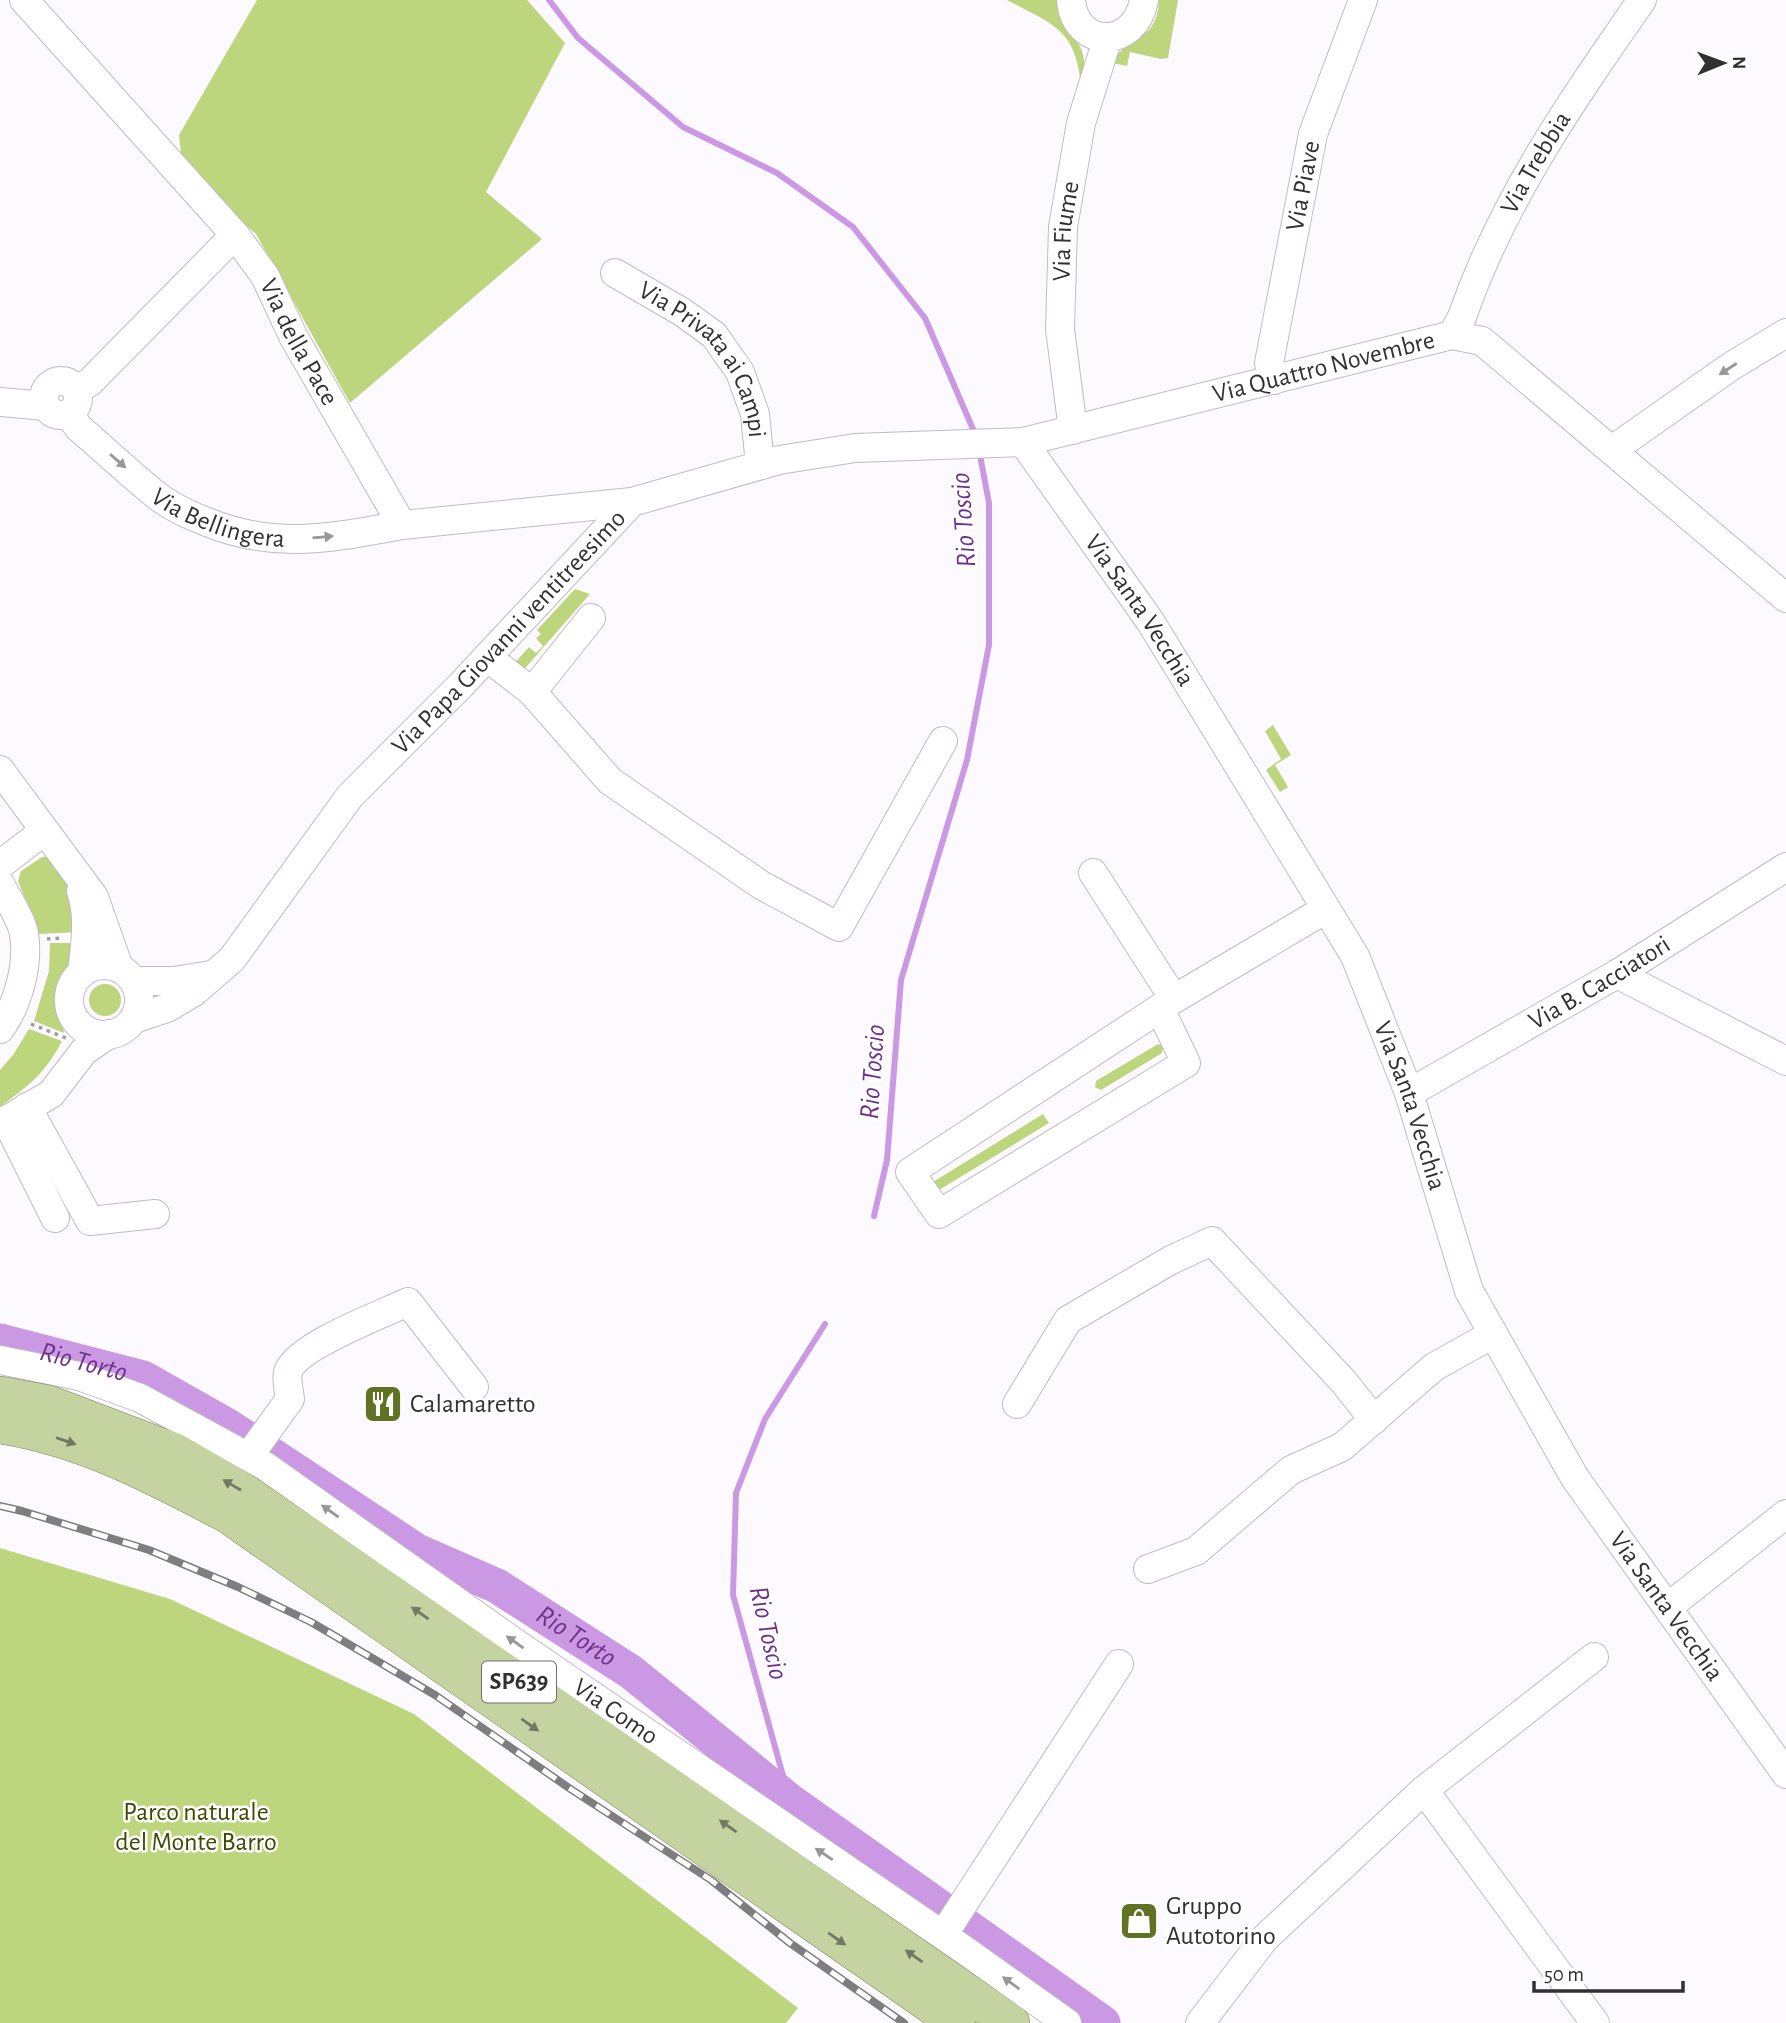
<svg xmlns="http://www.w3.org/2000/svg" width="1786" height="2023" font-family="'Alegreya Sans',sans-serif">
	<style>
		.green { fill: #bdd57d }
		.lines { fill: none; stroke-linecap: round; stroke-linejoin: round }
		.stream { stroke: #cb98e4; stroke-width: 6 }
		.river { stroke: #cb98e4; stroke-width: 35 }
		.minor-casing { stroke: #c1bbc3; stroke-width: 30 }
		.major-casing { stroke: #798652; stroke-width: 38 }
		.path { stroke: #9f9ca0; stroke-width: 3.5; stroke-dasharray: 3.5 5; stroke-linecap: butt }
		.minor { stroke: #fff; stroke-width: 28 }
		.major { stroke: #c5d3a1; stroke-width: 37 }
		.rail-casing { stroke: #807d81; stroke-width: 8 }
		.rail { stroke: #fff; stroke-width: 5; stroke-dasharray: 16; stroke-linecap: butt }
		.oneway { fill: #989899 }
		.oneway2 { fill: #747964 }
		.labels { text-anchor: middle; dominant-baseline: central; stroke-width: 5; stroke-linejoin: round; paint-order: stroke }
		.shield { fill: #fff; stroke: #706e70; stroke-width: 2 }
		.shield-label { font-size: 24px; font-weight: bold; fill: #323033 }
		.street-label { font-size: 26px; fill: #323033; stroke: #fff }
		.poi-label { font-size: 26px; fill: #323033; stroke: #fff; text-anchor: start }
		.park-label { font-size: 26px; fill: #3c4a04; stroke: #fff }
		.water-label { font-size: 28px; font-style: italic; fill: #70318a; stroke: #fff }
	</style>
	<rect width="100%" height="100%" fill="#fdfaff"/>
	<path class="green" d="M257,0H527L565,43L486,192L542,239L350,403L256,234L183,171L179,135Z
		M1007,0H1059C1061,7 1062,15 1066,22C1078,45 1088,50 1083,79L1080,78C1074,27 1047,22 1007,0Z
		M1159,0H1178L1168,58L1161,59L1130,52L1127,66L1112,63C1127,34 1157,44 1159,0Z
		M575,589L590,594L521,673L513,665L529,647L536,653L543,646L536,638L541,634L537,630Z
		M1273,725L1291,755L1275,765L1288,787L1280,792L1266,770L1281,759L1265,731Z
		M52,856L62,860L80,932L39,934L18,881L21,871L42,857Z
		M50,943H78L61,981L60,1003L64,1033L34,1021L49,971Z
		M89 1000a16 16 0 1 1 32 0a16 16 0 1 1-32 0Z
		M29,1029L62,1041C45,1074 29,1085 0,1107V1070L13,1055Z
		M1158,1044L1163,1046L1162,1053L1101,1090L1095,1087L1096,1081Z
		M1043,1114L1049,1123L939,1190L933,1182Z
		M0,1548L170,1599L414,1714L798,2008L786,2023H0Z"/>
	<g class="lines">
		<path class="stream" d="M549,0L578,38L683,127L777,173L853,227L925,318L976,436
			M874,1216L887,1160L901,980L967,760L989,645V503L979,450
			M790,1801L733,1595L736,1493L765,1419L825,1324"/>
		<path class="river" id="s1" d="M0,1341L143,1378L228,1426L417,1551L497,1586L631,1672L790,1801L1103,2023"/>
		<g class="minor-casing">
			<g id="minor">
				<path id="s2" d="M24,0L235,235L265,276L293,336L402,525L632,502"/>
				<path d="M1071,0C1075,49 1135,50 1144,0"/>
				<path id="s3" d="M615,273L682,312L714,335L740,372L755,414L760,465"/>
				<path id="s4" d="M1452,335L1462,317C1503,199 1571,102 1642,0"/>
				<path id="s5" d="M1274,380L1269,363L1313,134L1363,0"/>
				<circle cx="61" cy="398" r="17"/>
				<path d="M77,390L90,382L235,235"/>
				<path d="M0,402L46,406"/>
				<path id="s6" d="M69,414L79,428C106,451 132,476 160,498C174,508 191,516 207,522C276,550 331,538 402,525"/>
				<path id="s7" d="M1073,430L1060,329L1063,227L1081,123L1108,37"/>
				<path id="s8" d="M1023,442L1150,621L1355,956L1409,1093L1469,1291L1575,1478L1786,1774"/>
				<path d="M1612,450L1730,367L1786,333"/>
				<path d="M487,657L532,692L610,781L761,885L839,927L943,741"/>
				<path d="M532,692L591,618"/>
				<path d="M0,770L94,897L119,968"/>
				<path d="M0,865L44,831"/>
				<path d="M1093,873L1174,999L1326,909"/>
				<path d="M0,884C7,897 22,920 24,934C29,964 18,1005 0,1029"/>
				<path d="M81,891C90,917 85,946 82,973"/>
				<circle cx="104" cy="1000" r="35"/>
				<path d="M1617,974L1786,1061"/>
				<path d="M134,981H174L211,975"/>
				<path d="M1160,1009L1186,1063L939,1214L910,1172L1174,999"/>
				<path id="s9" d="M134,1019L167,1008L194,992L232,959L350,796L461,685L632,502L779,460L855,448L1023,442L1452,335L1482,341L1786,598"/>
				<path id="s10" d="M1409,1093L1617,974L1786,867"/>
				<path d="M27,1107L90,1221L155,1214"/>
				<path d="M6,1120L55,1218"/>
				<path d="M0,1124L51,1094L84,1051L109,1034"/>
				<path id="s11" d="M0,1360L79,1376L140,1398L265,1466L514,1642L963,1949L1067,2023"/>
				<path d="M1017,1404L1068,1320L1171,1260L1212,1241L1343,1381L1374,1420"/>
				<path d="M249,1456L290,1399C289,1391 286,1379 288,1372C296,1346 383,1314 408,1302L474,1387"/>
				<path d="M1148,1569L1196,1551L1291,1470L1342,1447L1434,1367L1493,1334"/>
				<path d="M1668,1607L1786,1514"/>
				<path d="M1424,1790L1595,2023"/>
				<path d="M943,1935L1119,1664"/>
				<path d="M1200,2023L1265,1938L1424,1790L1594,1657"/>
			</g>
		</g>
		<g class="major-casing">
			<path id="major" d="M0,1395L49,1404L175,1452L244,1492L1011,2023
				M0,1425C84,1438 152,1475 227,1514L957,2023"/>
		</g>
		<path class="path" d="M47,939L64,938
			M31,1024L66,1038"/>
		<use href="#minor" class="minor"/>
		<use href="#major" class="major"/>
		<g class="rail-casing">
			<path id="rail" d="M0,1506L22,1511L149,1550L238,1587L311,1622L435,1695L572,1790L711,1880L790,1943L904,2023"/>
		</g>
		<use href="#rail" class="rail"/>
	</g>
	<defs><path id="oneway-solid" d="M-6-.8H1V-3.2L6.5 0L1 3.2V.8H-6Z" transform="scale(1.75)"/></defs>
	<g class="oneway">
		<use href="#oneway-solid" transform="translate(1728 369) rotate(147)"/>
		<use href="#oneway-solid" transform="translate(118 461) rotate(41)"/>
		<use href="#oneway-solid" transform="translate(323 537) rotate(-5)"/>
		<use href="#oneway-solid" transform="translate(330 1511) rotate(-145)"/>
		<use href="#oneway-solid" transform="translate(515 1642) rotate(-145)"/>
		<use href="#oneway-solid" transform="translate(824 1854) rotate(-146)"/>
		<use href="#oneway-solid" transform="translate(1011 1983) rotate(-144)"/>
	</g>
	<g class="oneway2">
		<use href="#oneway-solid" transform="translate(66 1441) rotate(19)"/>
		<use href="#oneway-solid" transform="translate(232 1485) rotate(-150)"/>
		<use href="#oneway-solid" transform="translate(420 1613) rotate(-145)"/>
		<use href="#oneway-solid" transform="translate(530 1725) rotate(35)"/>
		<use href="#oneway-solid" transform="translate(728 1826) rotate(-145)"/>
		<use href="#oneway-solid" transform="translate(837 1939) rotate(35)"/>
		<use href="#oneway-solid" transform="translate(914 1956) rotate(-145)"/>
	</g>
	<defs>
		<g id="restaurant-square" transform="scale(2.0125)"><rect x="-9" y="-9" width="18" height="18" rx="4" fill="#607322" stroke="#fff"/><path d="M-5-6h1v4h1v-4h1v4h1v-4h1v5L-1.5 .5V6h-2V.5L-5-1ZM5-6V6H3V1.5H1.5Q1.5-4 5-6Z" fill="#fff"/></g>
		<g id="shop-square" transform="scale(2.0125)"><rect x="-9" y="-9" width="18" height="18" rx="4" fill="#607322" stroke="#fff"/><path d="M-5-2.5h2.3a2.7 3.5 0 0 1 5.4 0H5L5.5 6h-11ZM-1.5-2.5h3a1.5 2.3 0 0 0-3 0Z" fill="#fff"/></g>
	</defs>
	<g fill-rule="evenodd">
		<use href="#restaurant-square" x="383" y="1404"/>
		<use href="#shop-square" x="1139" y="1921"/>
	</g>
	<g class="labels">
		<rect class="shield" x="482" y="1661.5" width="74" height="41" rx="5"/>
		<g class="shield-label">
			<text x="519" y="1682">SP639</text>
		</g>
		<g class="street-label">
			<text stroke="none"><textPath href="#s4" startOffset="192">Via Trebbia</textPath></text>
			<text stroke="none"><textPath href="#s5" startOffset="198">Via Piave</textPath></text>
			<text stroke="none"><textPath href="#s7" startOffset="200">Via Fiume</textPath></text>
			<text stroke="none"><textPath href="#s2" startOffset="441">Via della Pace</textPath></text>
			<text stroke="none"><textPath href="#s3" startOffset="130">Via Privata ai Campi</textPath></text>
			<text stroke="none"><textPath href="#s9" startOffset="1433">Via Quattro Novembre</textPath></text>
			<text stroke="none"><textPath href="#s6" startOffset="187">Via Bellingera</textPath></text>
			<text stroke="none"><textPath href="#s8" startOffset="205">Via Santa Vecchia</textPath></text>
			<text stroke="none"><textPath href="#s9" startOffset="546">Via Papa Giovanni ventitreesimo</textPath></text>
			<text stroke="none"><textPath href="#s10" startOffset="220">Via B. Cacciatori</textPath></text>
			<text stroke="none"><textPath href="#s8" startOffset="772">Via Santa Vecchia</textPath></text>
			<text stroke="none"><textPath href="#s8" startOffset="1339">Via Santa Vecchia</textPath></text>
			<text stroke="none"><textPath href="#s11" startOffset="716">Via Como</textPath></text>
		</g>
		<g class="poi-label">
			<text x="410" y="1404">Calamaretto</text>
			<text x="1166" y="1906">Gruppo<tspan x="1166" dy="30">Autotorino</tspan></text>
		</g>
		<g class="park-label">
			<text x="196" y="1812">Parco naturale<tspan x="196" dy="30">del Monte Barro</tspan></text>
		</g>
		<g class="water-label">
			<text transform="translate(964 520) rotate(-94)">Rio Toscio</text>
			<text transform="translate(873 1072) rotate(-86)">Rio Toscio</text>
			<text stroke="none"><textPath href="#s1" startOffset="86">Rio Torto</textPath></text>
			<text transform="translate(768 1633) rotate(77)">Rio Toscio</text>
			<text stroke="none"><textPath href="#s1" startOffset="653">Rio Torto</textPath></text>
		</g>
	</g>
	<g transform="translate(1723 63) rotate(89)" stroke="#ffffff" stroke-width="5" paint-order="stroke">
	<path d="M0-5L12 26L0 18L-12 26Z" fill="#323033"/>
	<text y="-10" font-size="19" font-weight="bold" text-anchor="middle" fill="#323033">N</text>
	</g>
	<path d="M1534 1981v10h149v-10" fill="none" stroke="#323033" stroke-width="3.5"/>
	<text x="1544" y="1981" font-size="21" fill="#323033" stroke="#ffffff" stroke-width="5" paint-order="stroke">50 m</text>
</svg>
